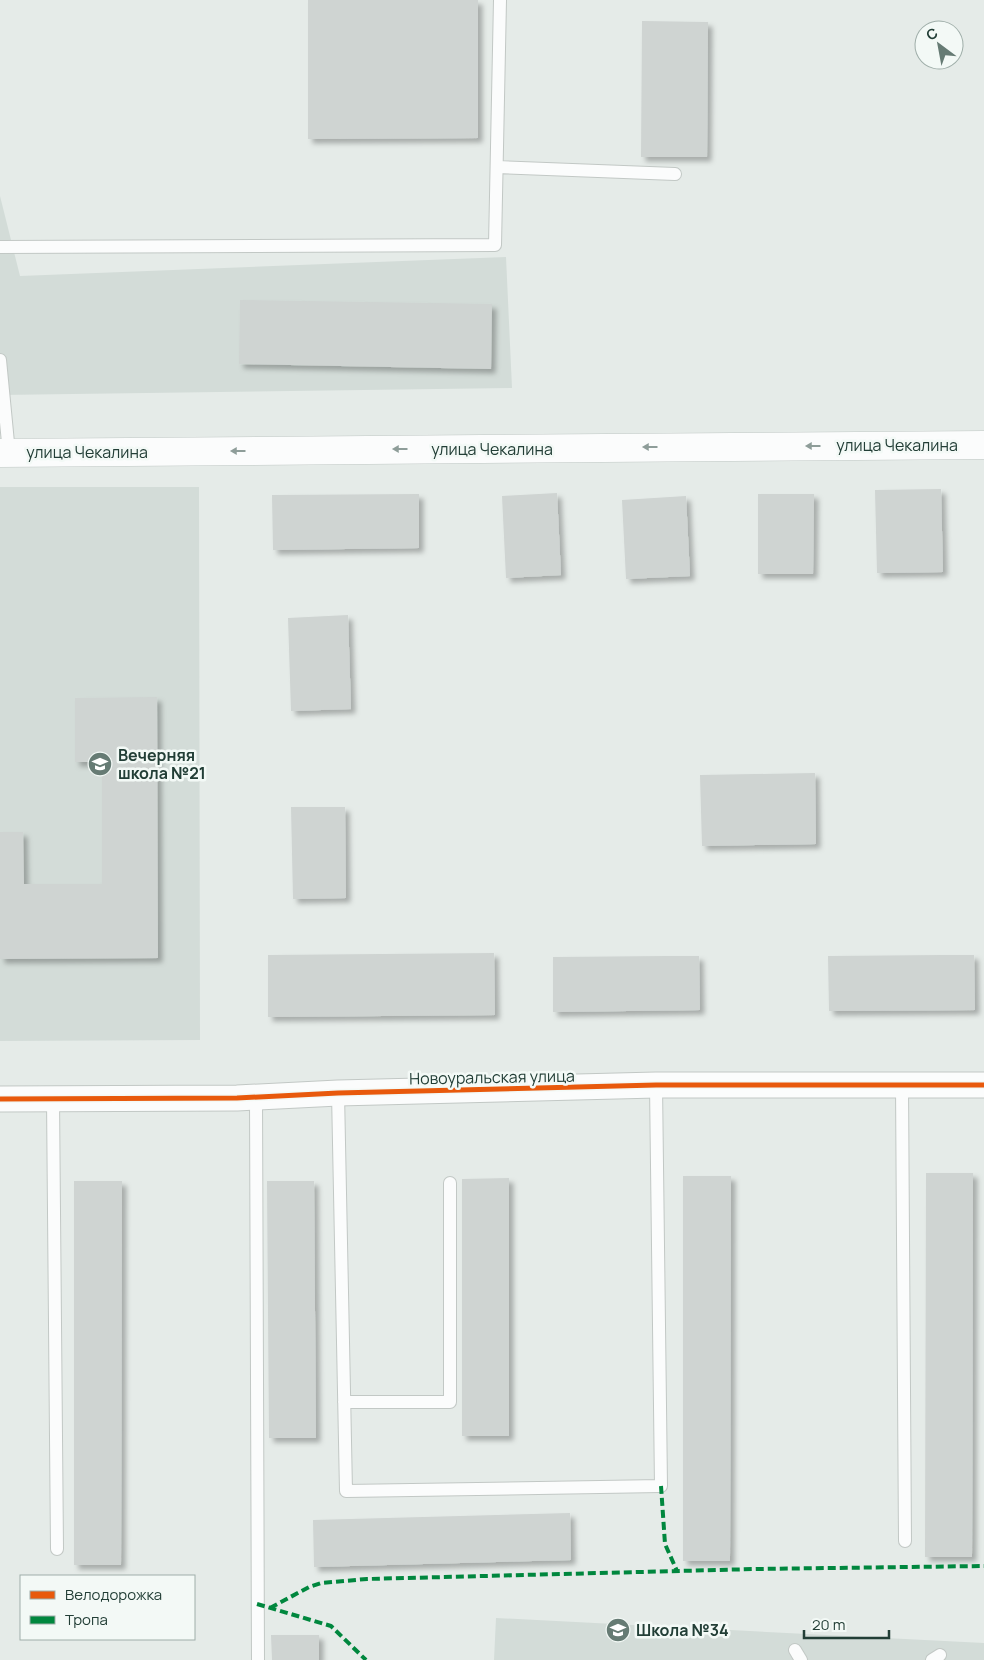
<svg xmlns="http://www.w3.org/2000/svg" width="984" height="1660" font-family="Manrope,sans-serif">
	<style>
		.built { fill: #d3dcd8 }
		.building { fill: #cfd4d2; filter: url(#shadow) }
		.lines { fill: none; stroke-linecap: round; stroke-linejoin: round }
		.service-casing { stroke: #c2c8c5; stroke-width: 14 }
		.minor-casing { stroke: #c2c8c5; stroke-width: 27 }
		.secondary-casing { stroke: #c0c8c5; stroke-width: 29 }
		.service { stroke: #fbfcfc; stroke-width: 12 }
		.minor { stroke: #fbfcfc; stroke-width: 25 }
		.secondary { stroke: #fbfcfc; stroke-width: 28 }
		.quiet { stroke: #00873e; stroke-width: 4; stroke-dasharray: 8 4; stroke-linecap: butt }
		.cycleway-casing { stroke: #f3f9f6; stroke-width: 8 }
		.cycleway { stroke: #e8590c; stroke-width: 5 }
		.oneway { fill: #8e9d99 }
		.labels { text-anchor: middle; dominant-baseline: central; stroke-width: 5; stroke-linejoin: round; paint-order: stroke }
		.street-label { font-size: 16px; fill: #223e36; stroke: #f3f9f6 }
		.poi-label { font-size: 16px; font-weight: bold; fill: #223e36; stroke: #f3f9f6; text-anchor: start }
	</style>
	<defs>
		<filter id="shadow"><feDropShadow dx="4.5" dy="4.5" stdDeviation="2.5" flood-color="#0004"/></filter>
	</defs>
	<rect width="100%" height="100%" fill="#e5ebe8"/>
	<path class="built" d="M0,196L20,276L506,257L512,388L0,395Z
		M0,487H199L200,1040L0,1041Z
		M496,1618L984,1643V1660H494Z"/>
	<path class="building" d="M308,0H478V138L308,139Z
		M642,21L708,22L707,157H641Z
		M240,300L492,304L491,369L239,364Z
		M941,489L943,572L877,573L875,490Z
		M557,493L561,575L506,578L502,496Z
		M419,494V548L273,550L272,495Z
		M758,494H814L813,574H758Z
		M686,496L690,576L626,579L622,500Z
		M348,615L351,709L291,711L288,618Z
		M157,697L158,958L0,959V832H23L24,884H102V762H75V698Z
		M815,773L816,844L702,846L700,775Z
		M291,807H345L346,898L293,899Z
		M494,953L495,1015L268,1017V955Z
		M942,955H974L975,1010L829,1011L828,956Z
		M667,956H699L700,1010L553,1012V957Z
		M926,1173H973L972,1557H925Z
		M683,1176H731L730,1561H683Z
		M509,1178V1436H462V1179Z
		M74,1181H122L121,1565H74Z
		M267,1181H314L316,1438H269Z
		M570,1513L571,1560L314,1567L313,1520Z
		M271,1635H319V1660H272Z"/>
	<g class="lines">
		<g class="service-casing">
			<path id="service" d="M497,167L675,174
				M0,247L495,245L500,0
				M0,360L9,453
				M902,1085L905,1541
				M338,1093L346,1491L661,1486L656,1085
				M256,1097L258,1660
				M53,1099L57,1549
				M344,1402H450V1183
				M795,1650L801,1660
				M932,1660L940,1655"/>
		</g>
		<g class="minor-casing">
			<path id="minor" d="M0,1099L237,1098L338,1093L656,1085H984"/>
		</g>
		<g class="secondary-casing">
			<path id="secondary" d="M0,453L984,445"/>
		</g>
		<use href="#service" class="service"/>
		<use href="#minor" class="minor"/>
		<use href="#secondary" class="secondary"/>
		<path class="quiet" d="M661,1486L665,1544L677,1571
			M257,1604L331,1626L366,1660
			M270,1608L309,1587L321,1583L367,1579L756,1569L984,1566"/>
		<g class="cycleway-casing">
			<path id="cycleway" d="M0,1099L237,1098L338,1093L656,1085H984"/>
		</g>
		<use href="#cycleway" class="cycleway"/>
	</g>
	<defs><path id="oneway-solid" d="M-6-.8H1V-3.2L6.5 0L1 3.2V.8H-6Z" transform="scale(1.25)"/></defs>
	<g class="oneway">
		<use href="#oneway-solid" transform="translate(813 446) rotate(180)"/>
		<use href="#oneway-solid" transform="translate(650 447) rotate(180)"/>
		<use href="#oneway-solid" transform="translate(400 449) rotate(180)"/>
		<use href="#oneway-solid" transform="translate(238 451) rotate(180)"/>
	</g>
	<defs>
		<g id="school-disc" transform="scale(1.25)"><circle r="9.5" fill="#667b74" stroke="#f3f9f6"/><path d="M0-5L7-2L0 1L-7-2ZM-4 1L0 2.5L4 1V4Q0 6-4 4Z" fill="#fff"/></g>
	</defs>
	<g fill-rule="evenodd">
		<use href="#school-disc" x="100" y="764"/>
		<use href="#school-disc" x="618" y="1630"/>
	</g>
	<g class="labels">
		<g class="street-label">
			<text x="897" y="445">улица Чекалина</text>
			<text x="492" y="449">улица Чекалина</text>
			<text x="87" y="452">улица Чекалина</text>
			<text transform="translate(492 1077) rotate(-1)">Новоуральская улица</text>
		</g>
		<g class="poi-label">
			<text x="118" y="755">Вечерняя<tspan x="118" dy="18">школа №21</tspan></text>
			<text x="636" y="1630">Школа №34</text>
		</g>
	</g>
	<rect x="20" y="1575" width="175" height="65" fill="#f3f9f6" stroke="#9faea9"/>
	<rect x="30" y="1591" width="25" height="8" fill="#e8590c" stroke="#9faea9"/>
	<text x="65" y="1600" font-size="15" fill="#223e36">Велодорожка</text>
	<rect x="30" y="1616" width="25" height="8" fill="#00873e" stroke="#9faea9"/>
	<text x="65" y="1625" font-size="15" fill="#223e36">Тропа</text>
	<g transform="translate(939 45) rotate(328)"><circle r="24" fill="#f3f9f6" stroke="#9faea9"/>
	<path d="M0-4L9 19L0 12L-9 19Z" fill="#667b74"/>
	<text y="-8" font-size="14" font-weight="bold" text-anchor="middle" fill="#223e36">С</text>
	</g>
	<path d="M804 1630v8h85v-8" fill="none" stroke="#223e36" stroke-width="2.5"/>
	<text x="812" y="1630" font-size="15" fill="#223e36" stroke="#f3f9f6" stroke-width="4" paint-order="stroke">20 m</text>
</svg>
